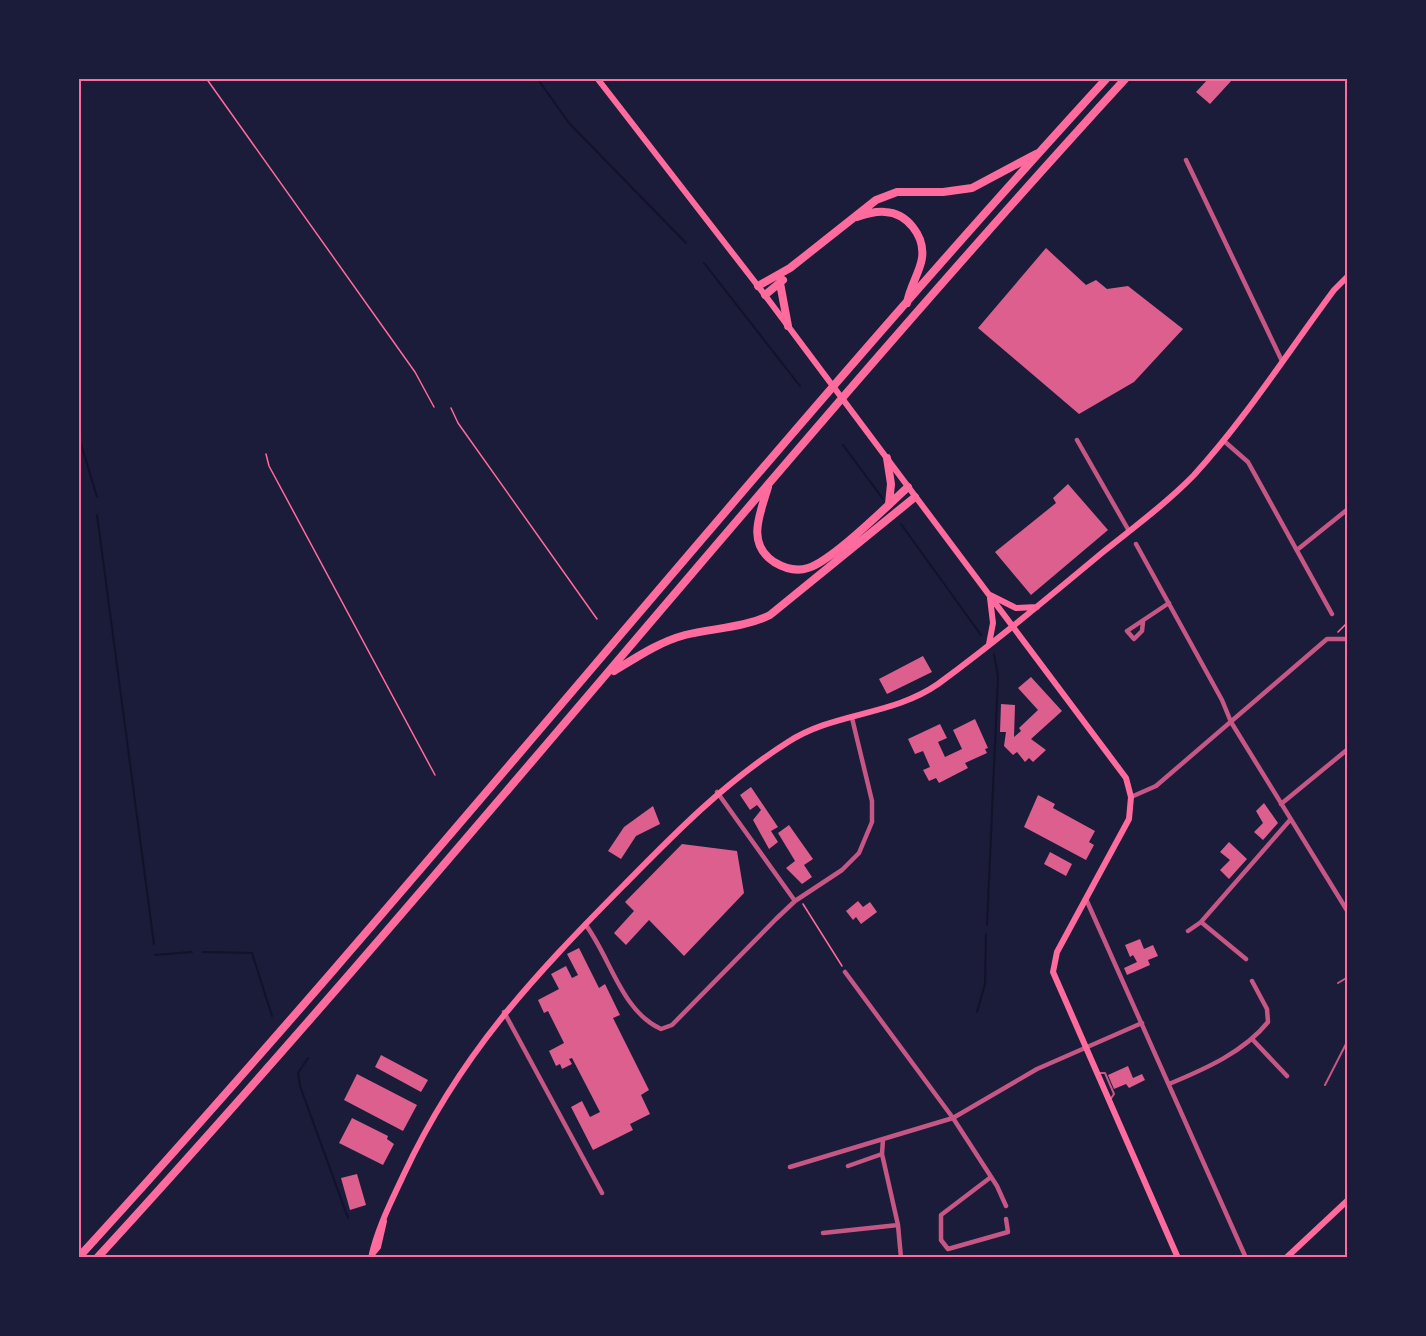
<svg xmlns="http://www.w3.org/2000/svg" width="1426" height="1336" font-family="'Archivo Narrow',sans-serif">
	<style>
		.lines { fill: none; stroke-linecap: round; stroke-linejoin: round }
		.stream { stroke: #12122b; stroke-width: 2 }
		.building { fill: #dd5f8e }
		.path { stroke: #ff6b9d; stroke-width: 1.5 }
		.service { stroke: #c65784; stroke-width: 2 }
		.minor { stroke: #c65784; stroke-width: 4.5 }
		.secondary { stroke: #ff6b9d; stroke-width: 6 }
		.motorway { stroke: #ff6b9d; stroke-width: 8 }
		.neatline { fill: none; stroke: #ff6b9d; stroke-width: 2 }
	</style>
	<rect width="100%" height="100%" fill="#1b1b3a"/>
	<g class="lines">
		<path class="stream" d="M537,78L569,123L686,243
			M704,263L800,386
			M78,434L97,497
			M843,445L883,499
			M97,515L154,944
			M901,524L981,635
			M987,925L998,677L994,654
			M203,952L252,953L272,1016
			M155,955L192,952
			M977,1012L985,984L986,934
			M308,1058L298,1073L300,1086L348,1218"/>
	</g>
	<path class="building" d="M1209,78L1232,80L1210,104L1196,92Z
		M1046,248L1086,285L1096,280L1107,289L1128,286L1183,329L1134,382L1079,414L978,328Z
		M1068,484L1108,530L1031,595L995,552L1056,503L1053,498Z
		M923,656L932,672L887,694L879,679Z
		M1031,677L1062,711L1031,739L1046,750L1033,762L1029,758L1025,762L1017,752L1013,755L1004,746L1006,732H1000L1001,704L1015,705L1014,737L1021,731L1019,728L1038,710L1018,688Z
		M975,719L988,748L985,749L987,753L965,763L968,768L939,783L936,778L929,781L923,770L930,767L923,751L915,754L908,739L940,724L947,738L938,742L945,757L962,749L953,730Z
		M751,787L778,827L771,831L778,842L769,849L753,820L761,810L757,805L750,810L740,795Z
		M1038,795L1055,804L1053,808L1095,831L1089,842L1094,845L1086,860L1024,827Z
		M1264,803L1278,823L1263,840L1254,832L1263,823L1256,811Z
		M653,806L660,824L636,836L621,859L608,851L624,827Z
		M789,825L813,859L804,865L812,877L802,884L786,868L795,861L778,833Z
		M1229,842L1247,859L1229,879L1220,870L1230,860L1220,852Z
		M682,844L737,851L744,893L684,956L649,920L626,945L614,933L634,911L625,902Z
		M1050,852L1072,864L1066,876L1044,864Z
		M858,901L863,907L870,902L877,912L861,924L856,917L853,920L846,911Z
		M1140,939L1144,949L1153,945L1158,956L1148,960L1150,965L1127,975L1124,968L1137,962L1133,955L1130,957L1125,945Z
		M579,948L599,988L605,984L620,1015L613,1018L649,1090L641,1095L650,1114L630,1124L633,1130L593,1150L571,1107L582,1101L590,1117L600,1112L572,1058L569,1059L572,1064L562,1069L560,1064L556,1066L549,1051L564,1043L548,1011L544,1013L538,1000L559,989L551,974L566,966L572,978L578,975L567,954Z
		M381,1055L428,1080L421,1092L375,1067Z
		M1128,1066L1133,1078L1142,1074L1145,1080L1129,1088L1126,1084L1114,1089L1108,1075Z
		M357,1074L417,1105L403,1131L344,1100Z
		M352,1118L388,1136L387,1139L394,1144L383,1165L339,1143Z
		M357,1174L366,1205L350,1210L341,1178Z"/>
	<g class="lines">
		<path class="path" d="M206,78L415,372L434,407
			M451,408L458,423L597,619
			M266,454L269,466L435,775
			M1338,632L1348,622
			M803,904L842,966"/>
		<path class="service" d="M1338,983L1348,977
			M1099,1073H1105L1114,1094L1110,1100
			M1325,1085L1348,1040"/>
		<path class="minor" d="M1186,160L1282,361
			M1077,440L1129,531
			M1224,441L1248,462L1332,614
			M1136,544L1222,700L1231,722L1348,912
			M1297,550L1348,509
			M1143,622L1142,631L1134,639L1127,631L1169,603
			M717,792L795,901
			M1131,797L1156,786L1327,639H1348
			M1281,804L1348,749
			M1086,899L1246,1258
			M585,924C610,956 621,1011 661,1029L672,1025L776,919L795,901L842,870L859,853L872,822V801L852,718
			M1188,931L1201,922
			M1246,959L1201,922L1290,820
			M845,972L953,1118L997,1186L1006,1206
			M504,1012L602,1193
			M1253,1040L1287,1076
			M1169,1084C1205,1069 1244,1052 1268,1022L1267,1009L1252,981
			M882,1154L898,1225L901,1258
			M848,1166L882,1154L883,1139L953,1118L1037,1069L1142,1023
			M790,1167L883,1139
			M991,1177L941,1215V1240L948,1249L1008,1232L1006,1219
			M823,1233L898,1225"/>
		<path class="secondary" d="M597,78L758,286L1126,778L1131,797L1129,819L1057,952L1053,972L1178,1258
			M990,595L1016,608L1037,607
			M989,644L993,623L990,598
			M373,1253L378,1247L384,1221
			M371,1258C377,1229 391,1202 404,1174C460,1054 533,977 624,885C676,832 725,782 788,742C834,712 892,716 938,684C995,642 1049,597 1103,552C1133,528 1167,503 1194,475C1246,418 1288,352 1334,290L1348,276
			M1286,1258L1348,1200"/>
		<path class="motorway" d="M857,217C866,214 875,211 885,212C907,213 925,236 922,258C920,272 910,286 907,303
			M780,283L788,326
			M758,286L790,268L876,200L897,192H943L972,188L1036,154
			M765,295L783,280
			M887,458L891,484L889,504
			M768,487C761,512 745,543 774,562C784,568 796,572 808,568C832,561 887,506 908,487
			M614,671C637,657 659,642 685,635C713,628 744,628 770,615L915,497
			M78,1258C430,873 754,463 1107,78
			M97,1258C450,873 773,463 1126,78"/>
	</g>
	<rect width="1426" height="1336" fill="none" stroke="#1b1b3a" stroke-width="159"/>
	<rect x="80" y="80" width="1266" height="1176" class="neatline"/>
</svg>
